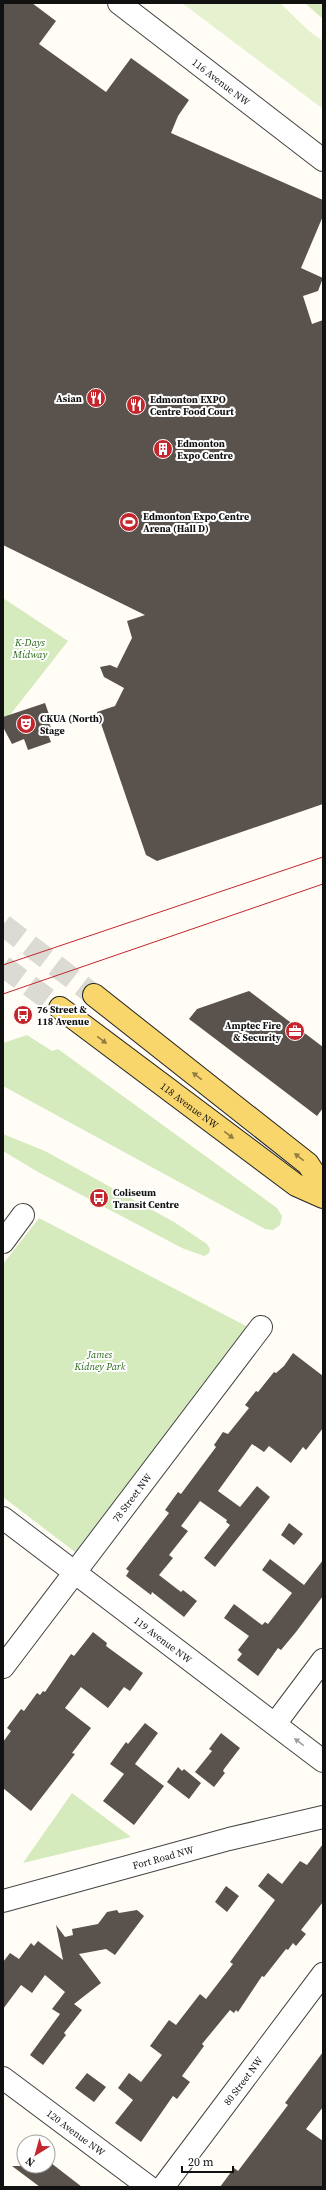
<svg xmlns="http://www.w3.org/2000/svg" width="326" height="2190" font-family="'Source Serif 4',serif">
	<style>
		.green { fill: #d5ebbd }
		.pitch { fill: #e6f2cf }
		.building { fill: #5a524d }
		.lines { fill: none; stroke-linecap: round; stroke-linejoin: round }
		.major-tunnel { stroke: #dbdad3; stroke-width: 22; stroke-dasharray: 22 11; stroke-linecap: butt }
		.minor-casing { stroke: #444; stroke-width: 24 }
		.major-casing { stroke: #222; stroke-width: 24 }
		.minor { stroke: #fff; stroke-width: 22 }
		.major { stroke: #f9d66b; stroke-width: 22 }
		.tram { stroke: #c4262e; stroke-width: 1 }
		.oneway { fill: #917d42 }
		.oneway2 { fill: #a0a0a0 }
		.labels { text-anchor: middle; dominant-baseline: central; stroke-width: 4; stroke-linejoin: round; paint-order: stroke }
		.street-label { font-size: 10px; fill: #111; stroke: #fff }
		.poi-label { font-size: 10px; font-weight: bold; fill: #111; stroke: #fff; text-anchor: start }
		.park-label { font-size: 10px; font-style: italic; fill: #2f6b1f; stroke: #fff }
	</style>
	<rect width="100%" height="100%" fill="#fffdf5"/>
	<path class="green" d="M305,3H323V19Z
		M3,598L68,641L3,724Z
		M27,1035L52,1051L58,1049L277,1208L282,1216L280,1225L273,1230L265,1229L3,1086V1043Z
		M3,1134L45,1151L174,1222L207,1244L210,1249L209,1253L204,1256L182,1248L38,1172L3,1151Z
		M39,1218L248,1327L75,1552L3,1497V1264Z
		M72,1793L131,1837L23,1863Z"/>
	<path class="pitch" d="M182,3H280L309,31L323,41V109Z"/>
	<path class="building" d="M3,3H32L56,21L39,44L106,92L131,58L189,100L178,116L171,133L323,200V216L301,268L323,278L318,291L303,296L312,324L323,320V804L157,861L146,855L97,712L115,706L124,688L104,677L100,667L110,665L117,668L132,638L127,621L145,615L3,545Z
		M45,703L51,720L48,721L52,730L47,732L51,742L28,750L24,739L12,744L3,727V717Z
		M249,991L323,1047V1108L317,1116L189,1019L197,1009Z
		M293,1353L323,1376V1428L306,1450L303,1447L291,1463L269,1446L264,1452L252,1444L218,1491L240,1507L257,1486L270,1497L215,1567L204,1558L230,1525L226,1522L227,1520L200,1501L181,1526L188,1531L169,1555L173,1558L159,1575L181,1592L183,1590L197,1601L184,1617L152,1592L151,1595L126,1576L129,1571L126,1569L169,1513L165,1510L178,1492L181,1494L216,1447L214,1445L223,1432L228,1434L249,1408L245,1405L256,1391L258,1392L274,1372L276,1373L284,1366Z
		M289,1523L303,1534L294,1545L281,1535Z
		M270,1559L304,1585L323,1560V1596L296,1632L281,1650L278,1648L258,1676L237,1660L242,1654L238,1650L249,1636L224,1618L234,1604L262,1625L265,1622L268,1624L292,1593L262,1570Z
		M93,1632L107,1643L106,1646L143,1673L130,1691L124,1687L108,1708L81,1687L65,1708L91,1728L72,1753L75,1754L31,1811L3,1788V1742L11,1731L7,1728L21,1709L24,1711L37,1693L40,1695L43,1691L45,1692L71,1654L74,1656Z
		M145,1723L158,1733L135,1764L164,1786L134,1825L103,1801L124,1774L110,1764L126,1742L128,1744Z
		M221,1733L240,1748L224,1769L223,1771L225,1773L214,1787L195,1772L212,1751L209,1749Z
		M178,1767L182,1771L184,1769L201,1783L189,1799L167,1782Z
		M323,1844V1902L301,1930L306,1934L296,1946L293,1943L288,1950L286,1949L264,1977L262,1976L238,2012L236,2010L234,2013L230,2010L202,2044L204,2046L182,2076L190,2082L177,2099L173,2096L141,2142L115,2123L133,2100L118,2088L129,2073L141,2082L162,2055L150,2046L169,2020L176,2025L200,1994L206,1999L233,1964L230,1962L275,1900L258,1886L268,1873L282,1884L300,1861L307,1865Z
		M226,1886L239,1896L227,1912L215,1902Z
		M117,1910L119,1913L137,1910L144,1916L115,1955L106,1949L79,1954L101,1983L74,2004L82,2010L64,2033L66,2035L43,2065L30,2055L60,2014L52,2009L65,1992L45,1975L32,1993L21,1985L3,2009V1962L10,1953L19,1959L31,1943L34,1946L38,1941L63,1960L56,1925L65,1937L73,1935L72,1929L98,1924L107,1912Z
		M323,2052V2107L306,2129L323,2141V2187H220L234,2168L238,2171L288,2105L285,2103Z
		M87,2073L106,2087L94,2102L75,2088Z
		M51,2163L82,2187H40L12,2166H48Z"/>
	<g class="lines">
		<path class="major-tunnel" d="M3,925L94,995
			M3,966L60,1008"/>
		<g class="minor-casing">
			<g id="minor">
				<path id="s1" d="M119,3L323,160"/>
				<path d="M3,1242L23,1215"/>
				<path id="s2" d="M3,1518L323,1761"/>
				<path id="s3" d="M3,1667L261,1327"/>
				<path d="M275,1724L323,1660"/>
				<path id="s4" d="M3,1901L229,1839L323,1817"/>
				<path id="s5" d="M3,2078L149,2187"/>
				<path id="s6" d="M163,2187L323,1974"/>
			</g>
		</g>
		<g class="major-casing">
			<g id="major">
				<path d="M94,995L308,1164L323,1187"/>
				<path id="s7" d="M60,1008L296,1185L323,1197"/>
			</g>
		</g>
		<use href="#minor" class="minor"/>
		<use href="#major" class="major"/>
		<path class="tram" d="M3,965L323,857
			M3,994L323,884"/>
	</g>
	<defs><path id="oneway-solid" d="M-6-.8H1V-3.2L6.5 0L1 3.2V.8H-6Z"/></defs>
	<g class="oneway">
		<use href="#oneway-solid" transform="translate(102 1040) rotate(37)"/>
		<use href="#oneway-solid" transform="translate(197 1076) rotate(-142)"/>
		<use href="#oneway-solid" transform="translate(229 1135) rotate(37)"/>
		<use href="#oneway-solid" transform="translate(299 1157) rotate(-142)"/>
	</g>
	<use class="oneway2" href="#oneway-solid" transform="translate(299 1742) rotate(-143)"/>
	<defs>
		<g id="restaurant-disc" transform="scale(1)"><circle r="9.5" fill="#c4262e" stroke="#fff"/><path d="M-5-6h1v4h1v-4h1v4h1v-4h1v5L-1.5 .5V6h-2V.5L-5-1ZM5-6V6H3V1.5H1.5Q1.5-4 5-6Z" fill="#fff"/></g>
		<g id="building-disc" transform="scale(1)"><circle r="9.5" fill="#c4262e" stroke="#fff"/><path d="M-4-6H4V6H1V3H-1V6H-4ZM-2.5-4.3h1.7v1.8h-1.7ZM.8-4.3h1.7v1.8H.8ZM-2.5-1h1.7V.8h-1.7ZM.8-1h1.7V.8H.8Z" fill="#fff"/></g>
		<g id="stadium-disc" transform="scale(1)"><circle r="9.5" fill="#c4262e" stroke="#fff"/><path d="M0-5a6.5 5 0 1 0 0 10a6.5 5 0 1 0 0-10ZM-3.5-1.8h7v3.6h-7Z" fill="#fff"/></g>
		<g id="theatre-disc" transform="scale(1)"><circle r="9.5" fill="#c4262e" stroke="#fff"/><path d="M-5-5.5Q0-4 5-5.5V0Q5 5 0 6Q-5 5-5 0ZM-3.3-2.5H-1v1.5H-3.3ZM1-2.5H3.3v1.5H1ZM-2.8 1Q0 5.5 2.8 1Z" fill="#fff"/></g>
		<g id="bus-disc" transform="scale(1)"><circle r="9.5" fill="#c4262e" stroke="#fff"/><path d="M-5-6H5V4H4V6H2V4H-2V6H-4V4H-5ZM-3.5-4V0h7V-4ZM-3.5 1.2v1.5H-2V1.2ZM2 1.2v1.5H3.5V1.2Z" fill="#fff"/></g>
		<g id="office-disc" transform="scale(1)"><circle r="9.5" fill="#c4262e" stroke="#fff"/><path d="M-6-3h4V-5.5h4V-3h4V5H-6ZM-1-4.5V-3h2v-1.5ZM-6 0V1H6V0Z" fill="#fff"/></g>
	</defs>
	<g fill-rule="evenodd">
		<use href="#restaurant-disc" x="96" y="398"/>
		<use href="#restaurant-disc" x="136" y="405"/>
		<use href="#building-disc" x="163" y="449"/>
		<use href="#stadium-disc" x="129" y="522"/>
		<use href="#theatre-disc" x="26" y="724"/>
		<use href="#bus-disc" x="23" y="1015"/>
		<use href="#office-disc" x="295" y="1031"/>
		<use href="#bus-disc" x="99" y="1198"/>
	</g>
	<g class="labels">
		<g class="street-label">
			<text stroke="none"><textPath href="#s1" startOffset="129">116 Avenue NW</textPath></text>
			<text stroke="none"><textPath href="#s7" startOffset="162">118 Avenue NW</textPath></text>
			<text stroke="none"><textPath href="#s3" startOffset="213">78 Street NW</textPath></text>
			<text stroke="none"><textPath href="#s2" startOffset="201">119 Avenue NW</textPath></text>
			<text stroke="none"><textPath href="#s4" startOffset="166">Fort Road NW</textPath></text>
			<text stroke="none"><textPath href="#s6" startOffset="133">80 Street NW</textPath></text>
			<text stroke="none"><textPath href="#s5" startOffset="91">120 Avenue NW</textPath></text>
		</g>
		<g class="poi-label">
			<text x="82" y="398" text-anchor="end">Asian</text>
			<text x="150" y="399">Edmonton EXPO<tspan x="150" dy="12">Centre Food Court</tspan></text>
			<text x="177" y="443">Edmonton<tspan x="177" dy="12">Expo Centre</tspan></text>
			<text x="143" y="516">Edmonton Expo Centre<tspan x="143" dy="12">Arena (Hall D)</tspan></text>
			<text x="40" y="718">CKUA (North)<tspan x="40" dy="12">Stage</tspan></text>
			<text x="37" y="1009">76 Street &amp;<tspan x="37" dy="12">118 Avenue</tspan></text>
			<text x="281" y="1025" text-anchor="end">Amptec Fire<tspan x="281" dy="12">&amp; Security</tspan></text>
			<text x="113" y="1192">Coliseum<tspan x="113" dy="12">Transit Centre</tspan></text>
		</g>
		<g class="park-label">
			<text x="30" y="642">K-Days<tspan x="30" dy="12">Midway</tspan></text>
			<text x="100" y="1354">James<tspan x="100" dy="12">Kidney Park</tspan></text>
		</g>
	</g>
	<rect width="326" height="2190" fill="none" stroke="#111111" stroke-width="8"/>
	<g transform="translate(36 2154) rotate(217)"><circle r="19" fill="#ffffff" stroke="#a0a0a0"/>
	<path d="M0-3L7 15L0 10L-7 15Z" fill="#c4262e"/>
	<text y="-6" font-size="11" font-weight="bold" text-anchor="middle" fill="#111111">N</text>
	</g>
	<path d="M182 2166v6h51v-6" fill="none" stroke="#111111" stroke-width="2"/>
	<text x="188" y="2166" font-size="12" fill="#111111" stroke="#ffffff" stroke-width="3" paint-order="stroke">20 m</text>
</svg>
